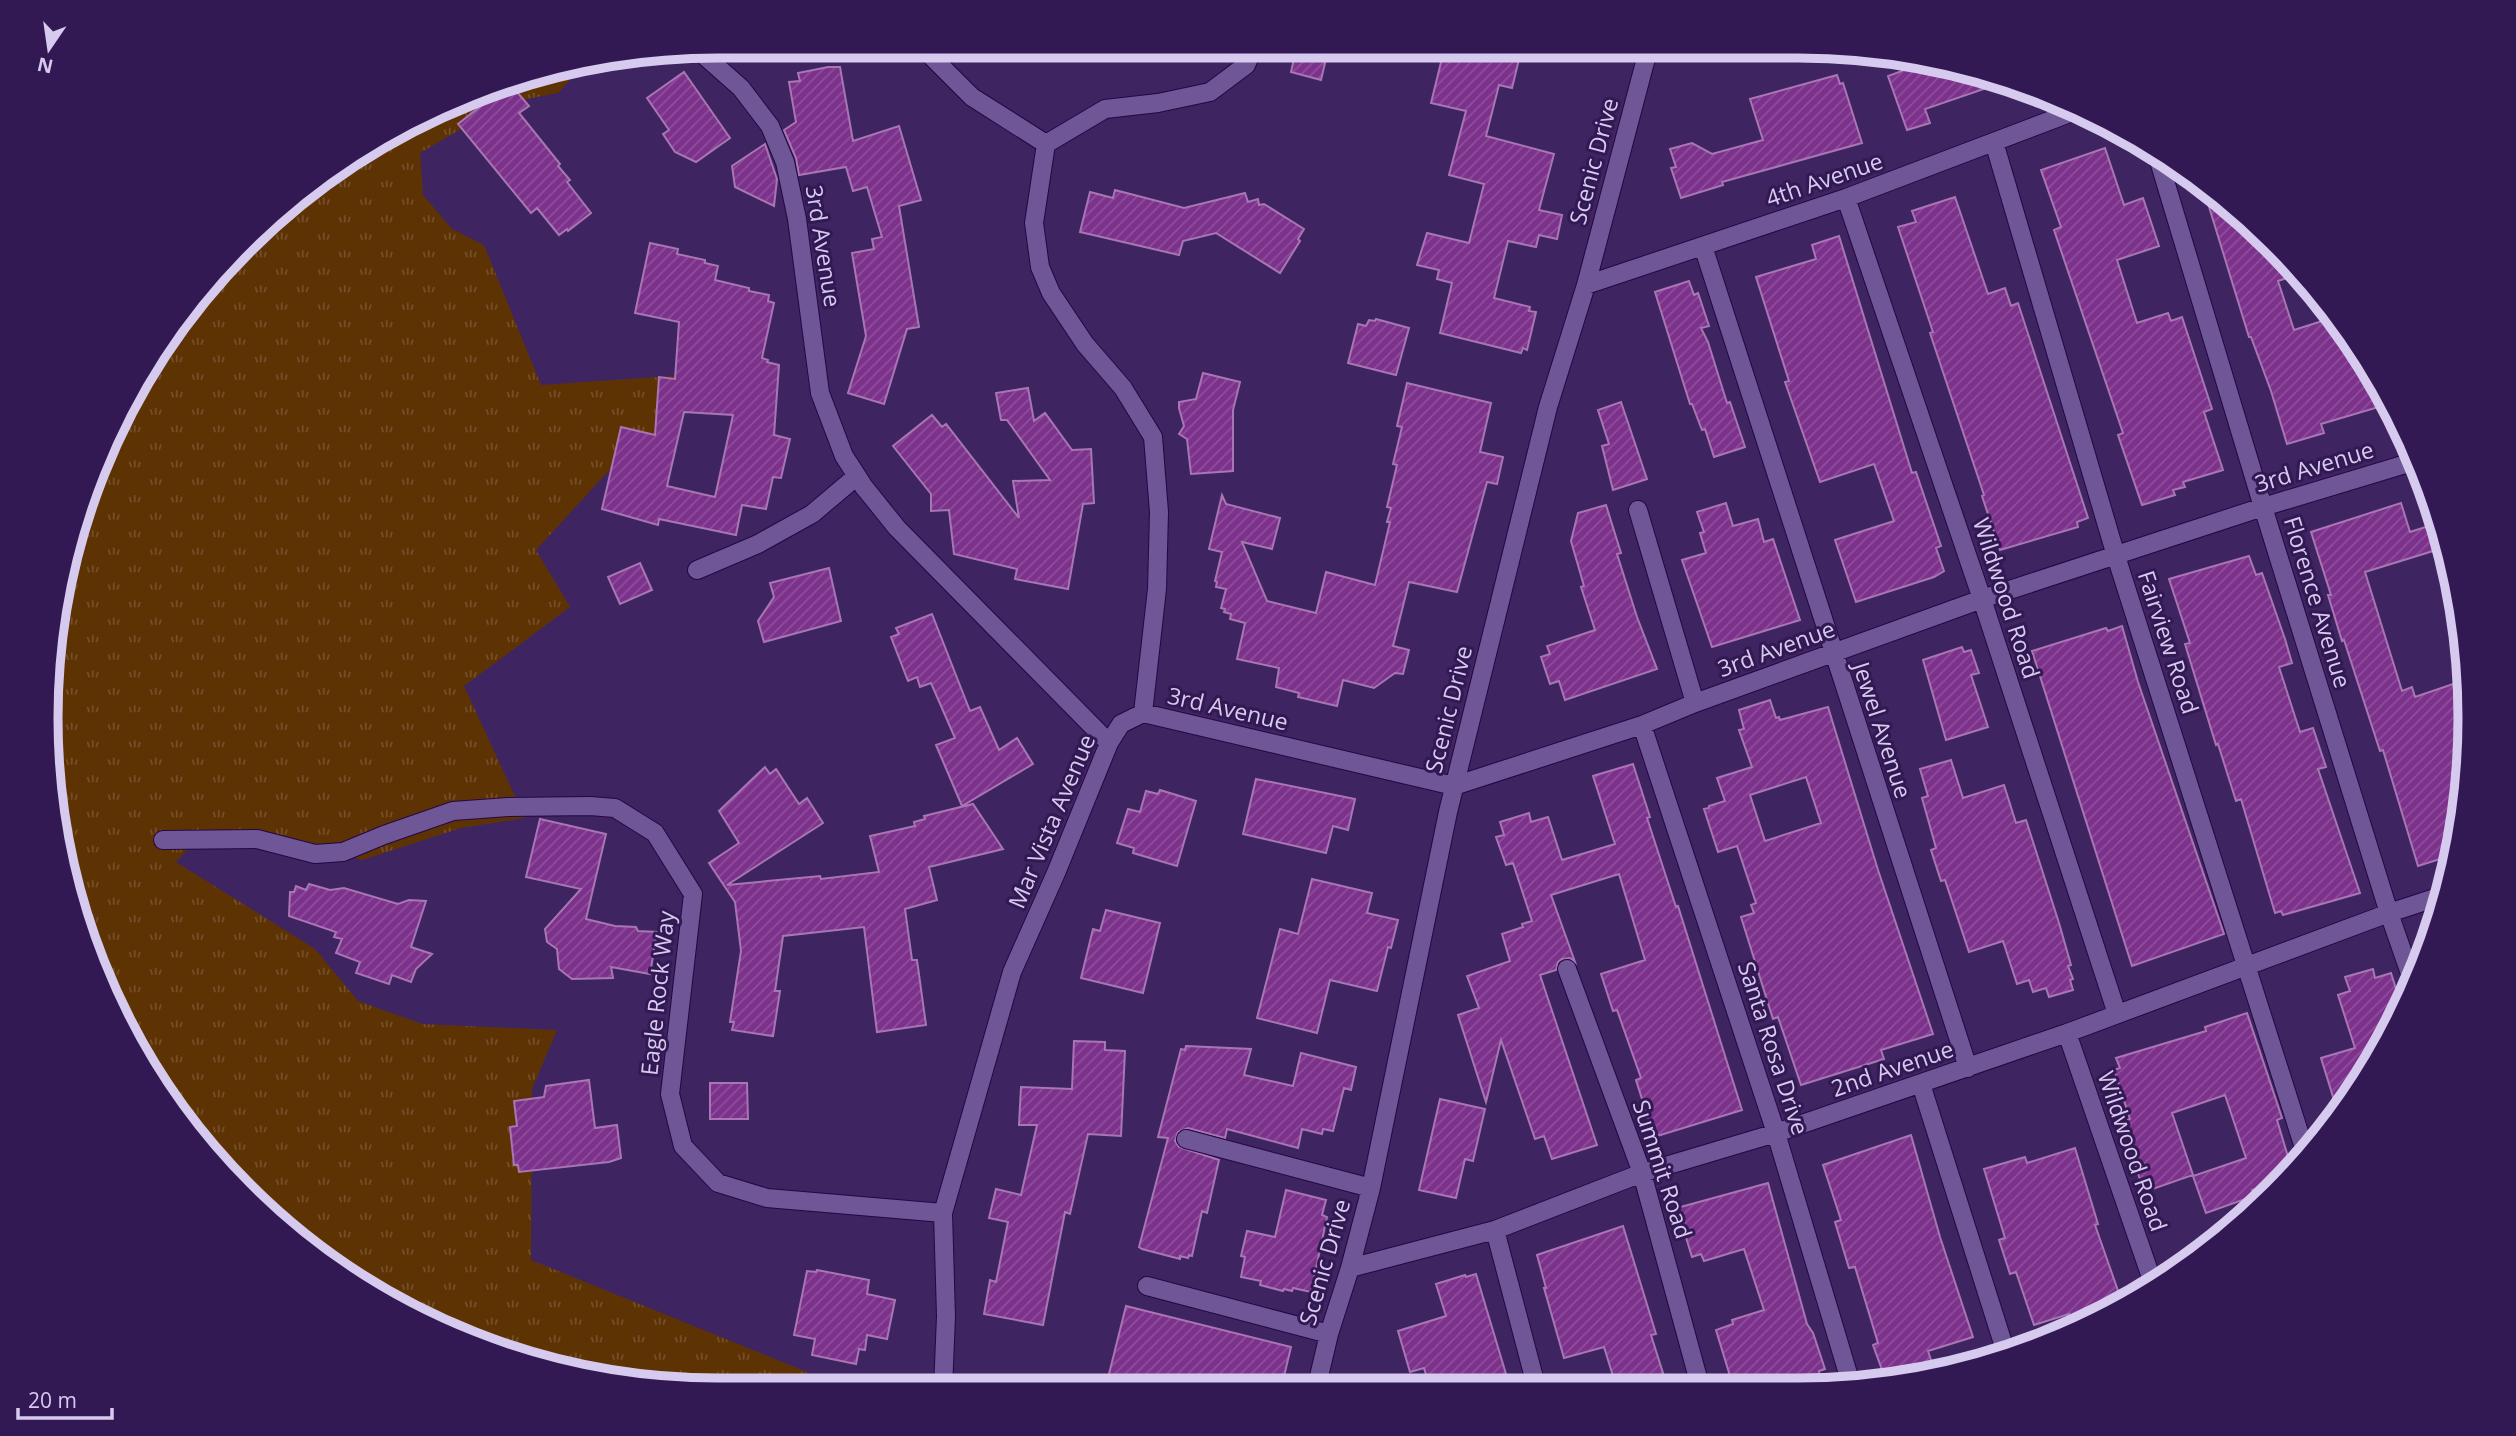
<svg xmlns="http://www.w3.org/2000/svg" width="2516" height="1436" font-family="'Open Sans',sans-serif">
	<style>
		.grass { fill: url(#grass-tufts) }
		.building { fill: url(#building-hatch); stroke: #a876b2; stroke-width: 2; fill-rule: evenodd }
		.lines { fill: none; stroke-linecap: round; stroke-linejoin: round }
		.minor-casing { stroke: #250743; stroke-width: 20 }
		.minor { stroke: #6f5696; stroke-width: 18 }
		.labels { text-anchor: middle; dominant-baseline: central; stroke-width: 6; stroke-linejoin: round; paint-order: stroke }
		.street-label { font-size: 23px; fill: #d7caef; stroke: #331954 }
		.rim { fill: none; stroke: #d7caef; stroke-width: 9 }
	</style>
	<defs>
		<pattern id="grass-tufts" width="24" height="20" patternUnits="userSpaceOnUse" patternTransform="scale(1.75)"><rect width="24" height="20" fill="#5e3304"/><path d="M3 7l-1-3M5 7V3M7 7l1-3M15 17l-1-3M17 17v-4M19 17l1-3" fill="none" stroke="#744f29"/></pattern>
		<pattern id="building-hatch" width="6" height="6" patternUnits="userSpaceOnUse" patternTransform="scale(1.75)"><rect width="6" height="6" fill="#7c318b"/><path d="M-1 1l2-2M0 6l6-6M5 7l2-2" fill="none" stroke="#8e4e9c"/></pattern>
	</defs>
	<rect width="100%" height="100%" fill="#3e2460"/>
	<path class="grass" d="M581,68L558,93L505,103L420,153L423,195L452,229L484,245L541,385L687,375L676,437L614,465L536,550L570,607L464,686L525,818L461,828L362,860L293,842L200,836L176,862L315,949L358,1001L422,1024L557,1030L532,1089L531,1260L807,1372L800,1389H674L501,1355L345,1277L185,1128L81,935L46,718L69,544L159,344L309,184L502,81Z"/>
	<path class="building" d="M1297,46H1329L1321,80L1291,72Z
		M1445,46L1503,47L1521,51L1512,88L1499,85L1486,136L1554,154L1539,210L1562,215L1557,239L1539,235L1536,247L1508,241L1494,298L1530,307L1529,311L1536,312L1527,350L1523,348L1521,353L1440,333L1452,283L1437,279L1439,270L1417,265L1427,233L1469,243L1484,184L1449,175L1466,111L1431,103Z
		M1898,58L1924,63L2010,80L1925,109L1930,123L1907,130L1888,76L1902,71Z
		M828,67H840L853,141L899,126L921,200L899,206L919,327L907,329L884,404L848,393L866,336L852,253L874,249L872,239L882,237L867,187L853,191L846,167L799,175L796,158L784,130L796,122L789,82L800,81L798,73Z
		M684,72L730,138L696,162L675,152L663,134L669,130L647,98Z
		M1837,75L1840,84L1843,83L1862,143L1722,182L1723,185L1681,198L1671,168L1676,167L1670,149L1692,143L1712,154L1763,140L1750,99Z
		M512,86L529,106L519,113L560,164L558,166L570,180L567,182L591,213L568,231L567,229L559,235L537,208L531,213L458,124L500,91L503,94Z
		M765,144L777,179L774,206L735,187L732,166Z
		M2105,148L2124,205L2143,198L2159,246L2117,260L2137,323L2168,313L2171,321L2182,317L2212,409L2204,412L2223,470L2183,482L2185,487L2173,490L2175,495L2142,505L2118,435L2123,433L2054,230L2061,227L2041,170Z
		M2202,184L2273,242L2299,274L2278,281L2294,330L2335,317L2357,344L2389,404L2321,424L2324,433L2287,444L2271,391L2251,337H2249Z
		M1115,190L1184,208L1245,193L1248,202L1258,199L1259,205L1264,204L1304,229L1298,239L1300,241L1280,273L1216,233L1183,241L1179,255L1080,232L1090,192L1113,198Z
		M1955,197L1988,294L2005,288L2011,306L2018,303L2088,518L2077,522L2078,527L2000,550L1982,496L1984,495L1930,333L1933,332L1898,227L1916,222L1912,211Z
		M1839,236L1912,473L1916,472L1941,546L1936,548L1944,571L1934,577L1856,602L1835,540L1894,521L1874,464L1820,482L1785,382L1789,381L1756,277L1816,259L1812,245Z
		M650,243L678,249L677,254L705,260V263L718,266L715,280L749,288V291L769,295L768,301L774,303L762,358L768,360L767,362L779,365L774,435L790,439L781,478L773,477L766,509L742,505L736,535L659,519L658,525L602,509L621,427L655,435L659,377L675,379L679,322L635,313ZM684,412L733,415L715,497L667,486Z
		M1689,281L1694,295L1698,293L1709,326L1701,328L1708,342L1727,403L1730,402L1745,447L1714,457L1705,429L1702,430L1692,404H1690L1655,292Z
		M1376,319L1409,328L1396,375L1348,363L1358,324L1366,326L1369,320L1375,321Z
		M1203,373L1240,382L1233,410V471L1191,474L1187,439L1179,434L1184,426L1179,408V402L1196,399Z
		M1407,383L1491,403L1480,452L1503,457L1497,484L1487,482L1457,592L1409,582L1393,646L1409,650L1403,674L1395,673L1374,688L1343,680L1337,706L1298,697L1299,693L1276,687L1279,668L1237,659L1245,623L1230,619L1231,614L1224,612L1225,609L1221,608L1226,589L1216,587L1217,582L1215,581L1222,552L1209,549L1222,495L1226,504L1280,518L1272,549L1242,542L1267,601L1316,613L1326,572L1375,585L1390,522H1387L1391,508L1387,507L1397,465L1393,464L1402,427L1397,426Z
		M1028,388L1034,421L1045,413L1072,450L1091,449L1094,503L1083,504L1068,589L1015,579L1017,569L954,554L949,510L931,511V494L893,446L932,415L942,427L946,424L1019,518L1013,481L1050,480L1007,420H1001L996,393Z
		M1621,402L1647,479L1613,490L1602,446L1609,444L1598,410Z
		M1726,503L1733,526L1758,519L1764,542L1773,539L1800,620L1712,647L1682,560L1706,553L1700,533L1704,532L1697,512Z
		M2401,503L2410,532L2438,523L2446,547L2365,572L2402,691L2412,687L2415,697L2456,683L2470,722L2456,854L2418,866L2383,750L2380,751L2344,640L2342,641L2328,595H2331L2311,532Z
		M1606,505L1621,553L1617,554L1637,617L1657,669L1565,700L1559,681L1550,684L1541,657L1550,654L1547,646L1595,630L1581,587L1584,586L1571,541L1578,513Z
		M2249,556L2256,575L2262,573L2285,639L2292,663L2279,667L2300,732L2313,728L2326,767L2318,769L2360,893L2283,915L2281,911L2275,913L2241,799L2236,801L2218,744L2216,745L2185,644L2190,643L2169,579Z
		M640,563L652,590L620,604L608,577Z
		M829,568L841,621L764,642L758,621L774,597L770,583Z
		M932,614L970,711L980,707L999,750L1017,738L1033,764L962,806L936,745L955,738L931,683L920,687L917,677L908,681L891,637L899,634L896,628Z
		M2122,626L2138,682L2224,934L2132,966L2032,651L2106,628L2108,631Z
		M1962,647L1964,652L1971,650L1979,673L1971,675L1988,727L1946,740L1923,660Z
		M1770,700L1776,718L1779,717L1780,720L1828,707L1878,870L1933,1034L1881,1050L1884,1059L1801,1085L1778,1017L1773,1019L1741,917L1754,913L1751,905L1756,903L1737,846L1718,852L1704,809L1709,808V806L1725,801L1717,778L1752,767L1739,730L1744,729L1739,710ZM1806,777L1821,823L1765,841L1750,795Z
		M1951,760L1963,798L2004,785L2016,823L2026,820L2059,923L2071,965L2068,966L2073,979L2070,980L2073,990L2049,997L2046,988L2033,992L2029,980L2017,984L2003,941L1969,952L1945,880L1941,881L1931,850L1936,848L1922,798L1928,796L1920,769Z
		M1633,764L1650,817L1647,818L1676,907L1678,906L1742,1110L1654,1137L1636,1080L1641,1078L1617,1010L1613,1011L1601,974L1645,960L1619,874L1551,895L1575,962L1570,958L1562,959L1558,962L1556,970L1540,975L1597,1145L1552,1159L1544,1136L1535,1139L1501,1040L1486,1102L1458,1015L1479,1008L1467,976L1510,961L1502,934L1523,927L1522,924L1532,921L1513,863L1506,865L1496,837L1504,835L1500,822L1529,813L1531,822L1548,817L1562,860L1615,844L1593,776Z
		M765,767L770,774L776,769L799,804L807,798L823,823L727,885L820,876L821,879L879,872L870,836L915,826L914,822L925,819L924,816L973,804L1003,849L929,867L937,900L905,909L912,960H917L926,1025L877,1032L864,927L783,936L775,991H780L773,1036L732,1030L734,1022H730L741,951L735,902L709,863L739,843L719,811Z
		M1256,779L1355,799L1348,830L1333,826L1326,853L1243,834Z
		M1160,790L1196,801L1177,866L1133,853L1134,848L1117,843L1128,809L1140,812L1146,791L1158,794Z
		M540,819L606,834L586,919L615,926L636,927L638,931L657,932L650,974L611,967L613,978L572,979L559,969L557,949L547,942L545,929L581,889L526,877Z
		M1312,879L1372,893L1367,913L1398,920L1391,948L1388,947L1377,991L1330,980L1317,1033L1257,1018L1280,929L1298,934Z
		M309,884L330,890L344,888L398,904L409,900L426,901L411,947L432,954L416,969L411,982L392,975L389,984L356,973L360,962L336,953L342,939L334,937L336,932L289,916L290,892H294L296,886L306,890Z
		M1106,910L1160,923L1143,993L1081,978L1093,929L1100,931Z
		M2373,969L2375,978L2391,973L2402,1008L2357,1091L2334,1100L2321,1058L2355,1048L2338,995L2350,991L2345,977Z
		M2247,1013L2282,1118L2277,1120L2292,1170L2285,1180L2252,1190L2254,1196L2206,1213L2193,1176L2246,1158L2225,1095L2172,1113L2193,1175L2144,1192L2135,1164L2139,1162L2125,1121L2130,1119L2114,1070L2120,1068L2116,1058L2206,1031L2205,1027Z
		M1074,1041L1105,1042V1050L1125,1051L1121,1136L1088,1134L1070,1214L1065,1212L1043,1325L984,1314L990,1280L996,1282L1008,1222L989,1218L996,1189L1021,1195L1037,1125H1019L1021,1087L1072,1089Z
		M1186,1046L1251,1049L1244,1075L1293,1086L1301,1053L1356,1067L1351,1090L1344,1088L1333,1131L1323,1129L1322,1134L1302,1129L1298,1148L1227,1129L1225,1138L1188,1128L1178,1132L1175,1141L1179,1147L1219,1160L1207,1213L1202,1211L1192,1256L1189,1255L1188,1258L1180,1256V1259L1142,1249L1139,1247L1168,1138L1158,1137L1181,1049L1185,1050Z
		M589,1080L595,1128L617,1125L621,1158L609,1162L519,1172L518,1165H514L510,1127L517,1126L514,1101L544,1097L546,1086Z
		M710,1083H747L748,1119H710Z
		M1440,1099L1485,1109L1473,1161L1465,1159L1456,1198L1419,1190Z
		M1911,1135L1940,1237L1973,1337L1928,1351L1932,1363L1885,1378L1873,1345L1878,1343L1855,1267L1849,1268L1835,1222L1841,1220L1823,1165Z
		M2075,1148L2098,1224L2095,1225L2123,1305L2065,1332L2069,1314L2034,1325L2016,1272L2010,1274L1999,1240L2005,1238L1984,1169L2025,1157L2027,1163Z
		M1768,1183L1807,1324L1813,1333L1825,1369L1819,1371L1821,1389H1734L1716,1330L1733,1324L1732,1320L1764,1310L1744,1249L1704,1261L1701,1254L1692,1257L1677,1208Z
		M1286,1190L1326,1200L1322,1215L1327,1217L1311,1292L1293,1288L1292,1291L1284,1289L1283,1291L1260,1285L1261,1281L1241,1277L1245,1257L1241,1256L1247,1231L1275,1237Z
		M1623,1226L1656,1334L1651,1335L1668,1389H1617L1604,1347L1564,1358L1544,1288H1546L1537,1255Z
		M817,1270L869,1280L867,1294L895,1300L887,1339L867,1335L865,1350L859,1349L856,1364L812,1355L815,1339L794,1335L807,1271L816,1272Z
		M1476,1274L1509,1384L1492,1389H1430L1424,1368L1410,1372L1398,1331L1446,1316L1436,1284L1465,1275L1466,1277Z
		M1126,1306L1291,1347L1281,1389H1111L1113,1379L1108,1378Z"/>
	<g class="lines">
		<g class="minor-casing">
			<path id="minor" d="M697,49L741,88L770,126L785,162L797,219L820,393L844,456L864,487L897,528L1109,743
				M932,57L972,97L1046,144
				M1994,142L2116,556L2306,1154
				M2156,151L2263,507L2389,913L2414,985
				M1846,198L1982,599L2117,1014
				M1703,246L1968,1068
				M1586,285L1846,198L2075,111
				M1638,510L1695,703
				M697,570L758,544L812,514L857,476
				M1143,713L1454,786L1642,725L1695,703L1982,599L2263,507L2419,460
				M1642,725L1776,1133L1852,1387
				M163,840L257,839L315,854L343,852L384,835L453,811L508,807L590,806L615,808L655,833L693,894L670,1094L683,1146L718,1183L767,1198L943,1213
				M1567,969L1642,1173L1701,1389
				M2067,1033L2154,1286
				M1921,1084L2007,1356
				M1186,1139L1371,1188
				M1495,1230L1537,1389
				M1350,1268L1495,1230L1642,1173L1776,1133L2067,1033L2389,913L2444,895
				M1147,1286L1329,1334
				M943,1389L946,1316L943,1213L1012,972L1056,873L1109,743L1121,724L1143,713L1157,589L1159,512L1153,437L1123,388L1085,344L1051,293L1040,267L1034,223L1046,144L1105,109L1158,103L1210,92L1246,65L1254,46
				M1316,1389L1329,1334L1350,1268L1371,1188L1448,812L1548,407L1586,285L1649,47"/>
		</g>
		<use href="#minor" class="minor"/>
	</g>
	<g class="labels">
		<g class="street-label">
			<text transform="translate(1593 161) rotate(-75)">Scenic Drive</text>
			<text transform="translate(1824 179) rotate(-19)">4th Avenue</text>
			<text transform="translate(824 246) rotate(81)">3rd Avenue</text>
			<text transform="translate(2314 466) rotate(-17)">3rd Avenue</text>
			<text transform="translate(2007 598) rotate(72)">Wildwood Road</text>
			<text transform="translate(2318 602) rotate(73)">Florence Avenue</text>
			<text transform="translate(2169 642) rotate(72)">Fairview Road</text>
			<text transform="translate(1776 648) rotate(-20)">3rd Avenue</text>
			<text transform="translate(1228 708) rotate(13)">3rd Avenue</text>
			<text transform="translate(1448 709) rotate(-76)">Scenic Drive</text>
			<text transform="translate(1883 730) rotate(72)">Jewel Avenue</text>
			<text transform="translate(1051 821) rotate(-67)">Mar Vista Avenue</text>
			<text transform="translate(657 993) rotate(-84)">Eagle Rock Way</text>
			<text transform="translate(1774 1048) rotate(72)">Santa Rosa Drive</text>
			<text transform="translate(1892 1068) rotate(-19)">2nd Avenue</text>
			<text transform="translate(2133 1151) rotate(71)">Wildwood Road</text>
			<text transform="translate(1663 1169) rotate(72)">Summit Road</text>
			<text transform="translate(1324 1262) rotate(-74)">Scenic Drive</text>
		</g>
	</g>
	<path d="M0 0H2516V1436H0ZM718 58H1798A660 660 0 0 1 2458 718V718A660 660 0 0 1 1798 1378H718A660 660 0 0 1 58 718V718A660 660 0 0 1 718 58Z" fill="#331954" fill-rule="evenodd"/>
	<path class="rim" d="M718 58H1798A660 660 0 0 1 2458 718V718A660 660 0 0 1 1798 1378H718A660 660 0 0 1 58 718V718A660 660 0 0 1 718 58Z"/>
	<g transform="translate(49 49) rotate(193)" stroke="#331954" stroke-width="5" paint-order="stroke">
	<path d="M0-5L12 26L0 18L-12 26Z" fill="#d7caef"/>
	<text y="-10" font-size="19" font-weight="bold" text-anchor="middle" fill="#d7caef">N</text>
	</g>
	<path d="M18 1408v10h94v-10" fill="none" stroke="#d7caef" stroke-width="3.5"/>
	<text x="28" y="1408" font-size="21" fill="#d7caef" stroke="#331954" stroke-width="5" paint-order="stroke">20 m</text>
</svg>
